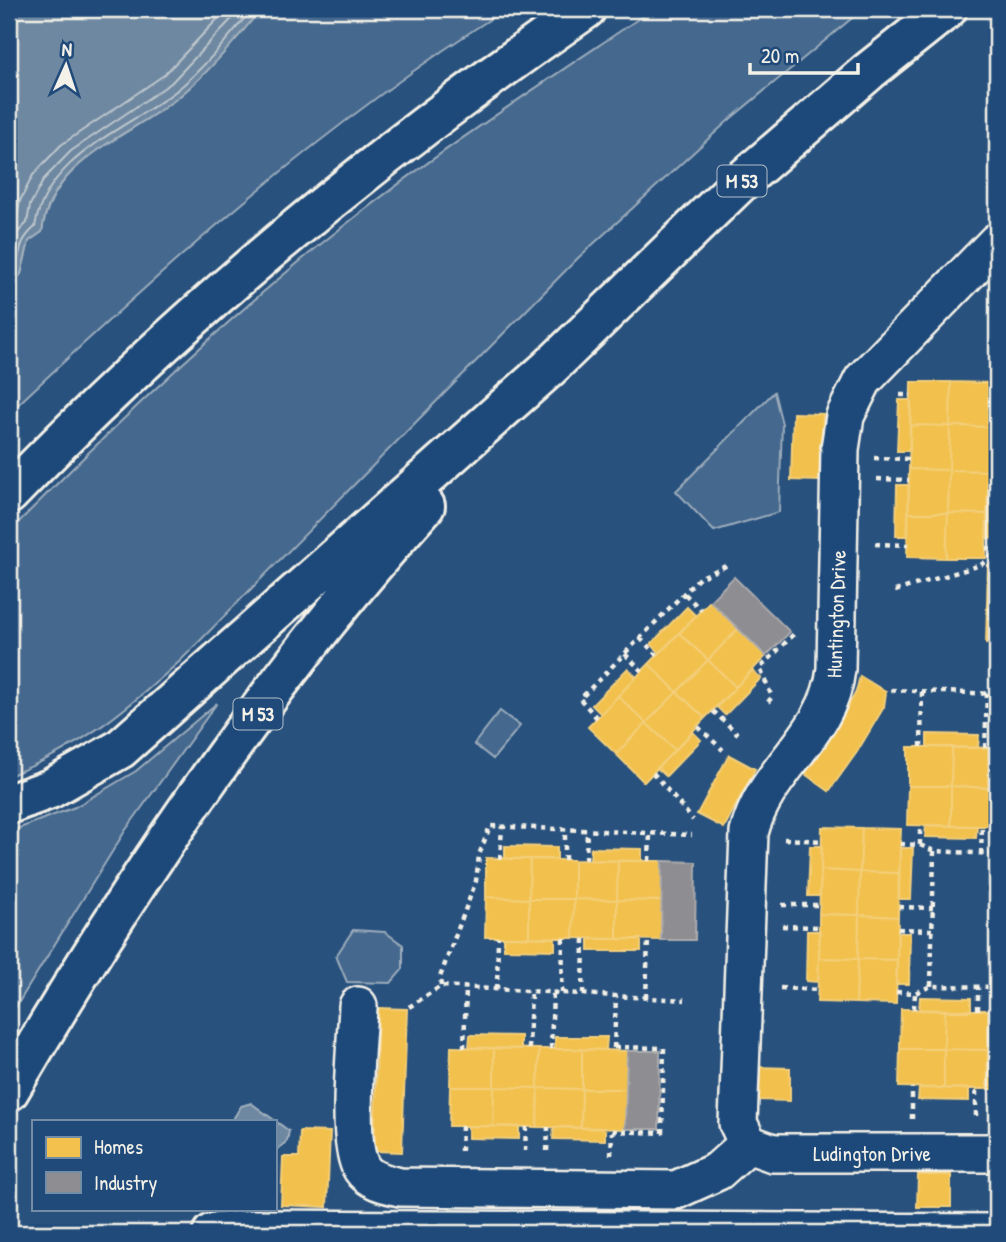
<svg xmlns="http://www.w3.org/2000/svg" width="1006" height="1242" font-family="'Patrick Hand',sans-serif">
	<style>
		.green { fill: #45688e; stroke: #9cacbb; stroke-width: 2 }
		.water { fill: #6e88a2; stroke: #a4b2be; stroke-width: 2 }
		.homes { fill: #f2c14e; stroke: #f3cf7c; stroke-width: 2 }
		.industry { fill: #8d8d92; stroke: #acabac; stroke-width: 2 }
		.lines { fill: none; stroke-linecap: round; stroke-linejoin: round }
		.shore { stroke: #bec7cc; stroke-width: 2 }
		.minor-casing { stroke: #f4f1e8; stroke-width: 42 }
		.highway-casing { stroke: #f4f1e8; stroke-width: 44 }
		.path { stroke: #f4f1e8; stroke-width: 4.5; stroke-dasharray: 5 5; stroke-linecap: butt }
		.minor { stroke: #1f4a7a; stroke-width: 37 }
		.highway { stroke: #1f4a7a; stroke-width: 38 }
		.labels { text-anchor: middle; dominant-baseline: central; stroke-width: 7; stroke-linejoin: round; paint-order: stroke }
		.shield { fill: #1f4a7a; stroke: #b4bfc7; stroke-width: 2 }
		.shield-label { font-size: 19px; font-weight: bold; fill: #f4f1e8 }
		.street-label { font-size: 21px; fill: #f4f1e8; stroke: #1f4a7a }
	</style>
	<rect width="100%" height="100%" fill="#28517e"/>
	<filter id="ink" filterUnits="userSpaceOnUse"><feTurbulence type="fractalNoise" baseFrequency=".0143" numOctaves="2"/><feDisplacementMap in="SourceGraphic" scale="14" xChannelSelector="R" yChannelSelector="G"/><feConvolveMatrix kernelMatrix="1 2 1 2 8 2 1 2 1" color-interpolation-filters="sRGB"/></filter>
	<g filter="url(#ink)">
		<path class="green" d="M261,9H506C324,124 165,266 9,413V287L21,274L29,241L42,232C51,158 131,137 181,95C211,70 237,39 261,9Z
			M653,9H863L729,120L578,258L180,661C123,713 81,747 9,776V532C114,425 223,321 341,228C441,149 548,80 653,9Z
			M774,392L782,424L779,512L714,531L676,491Z
			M217,703L125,831L9,1018V832L75,807L136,771Z
			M500,711L520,726L493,759L474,744Z
			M353,930L385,932L403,945V969L391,983L347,982L336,956Z"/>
		<path class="water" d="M9,9H261C237,39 211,70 181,95C131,137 50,158 42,232L29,241L21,274L9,287Z
			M251,1103L289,1131L287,1141L275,1152V1121H232L241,1106Z"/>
		<path class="homes" d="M996,301H997V341H996Z
			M996,341H997V379H995Z
			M911,382H951L950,426L910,425Z
			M951,382L990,383L989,427L950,426Z
			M899,400H911L910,451H897Z
			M989,402H997V453H988Z
			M793,413L823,414L820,481L791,480Z
			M910,425L950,426L949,470L909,469Z
			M950,426L989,427L988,471L949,470Z
			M909,469L949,470L948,513H908Z
			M949,470L988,471L987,514L948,513Z
			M897,485H909L908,536H896Z
			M988,487H997V539L986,538Z
			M908,513H948L946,558L907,557Z
			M948,513L987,514L986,558H946Z
			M988,565H997V605L987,604Z
			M710,601L738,629L708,660L679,633Z
			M987,604L997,605V644H986Z
			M687,607L696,616L660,653L651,644Z
			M738,629L766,656L736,687L708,660Z
			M679,633L708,660L677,692L649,664Z
			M708,660L736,687L705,718L677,692Z
			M649,664L677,692L646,723L618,696Z
			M628,668L636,677L601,714L592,705Z
			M752,670L761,678L725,715L717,707Z
			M860,676L886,692L884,707L857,752L829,791L805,774L833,734L856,692Z
			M677,692L705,718L675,750L646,723Z
			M618,696L646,723L616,754L588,727Z
			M646,723L675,750L644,782L616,754Z
			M693,732L701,740L666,776L657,768Z
			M927,734L979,735L978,748L927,747Z
			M908,747H952L951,786H908Z
			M952,747L996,748L995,788L951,786Z
			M996,748H997V788H995Z
			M729,755L755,769L724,828L697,814Z
			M908,786H951V826L907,825Z
			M951,786L995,788V826H951Z
			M995,788H997V826H995Z
			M926,825L977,826L976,838L925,837Z
			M822,827L862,828L860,872L821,870Z
			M862,828L901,829L899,873L860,872Z
			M505,846L557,847V859H505Z
			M810,846H822L820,896H808Z
			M591,848L642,849V861L590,860Z
			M900,848H913L911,899H899Z
			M486,858L530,859L529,899L486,897Z
			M530,859L574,860V899H529Z
			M574,860L618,861L617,900L574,899Z
			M618,861H662V901L617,900Z
			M821,870L860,872L859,915L819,914Z
			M860,872L899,873L898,917L859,915Z
			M486,897L529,899V937H485Z
			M529,899H574L573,938L529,937Z
			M574,899L617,900V939L573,938Z
			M617,900L662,901L661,940L617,939Z
			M819,914L859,915L858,959L819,958Z
			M859,915L898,917L897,960L858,959Z
			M807,931H820L818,982L806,981Z
			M898,933H910L909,984H896Z
			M504,937L555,938V950L504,949Z
			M589,939H641V951H589Z
			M819,958L858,959L856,1003L817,1002Z
			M858,959L897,960L896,1004L856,1003Z
			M920,997L971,998V1011L919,1010Z
			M378,1008L407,1009L402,1152L374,1151Z
			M901,1009L945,1010L944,1049H900Z
			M945,1010H989L988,1050L944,1049Z
			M989,1010L997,1011V1050H988Z
			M470,1035L521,1036V1049L469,1048Z
			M555,1037H607L606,1050L555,1049Z
			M451,1047L494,1048V1087H450Z
			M494,1048L539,1049L538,1088L494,1087Z
			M539,1049H582V1089L538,1088Z
			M582,1049L627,1051L626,1089H582Z
			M900,1049H944V1088L899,1087Z
			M944,1049L988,1050L987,1089L944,1088Z
			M988,1050H997V1089H987Z
			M757,1067L790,1068V1101L757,1100Z
			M450,1087H494L493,1126H449Z
			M494,1087L538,1088L537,1127L493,1126Z
			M538,1088L582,1089L581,1128L537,1127Z
			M919,1088L969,1089V1101L918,1100Z
			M582,1089H626L625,1129L581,1128Z
			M468,1126L519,1127V1139L468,1138Z
			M554,1127L605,1128V1140L553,1139Z
			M300,1131L330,1132L327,1207L281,1205L283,1157H299Z
			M918,1175H951V1207H917Z"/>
		<path class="industry" d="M734,577L790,632L766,656L710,601Z
			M662,861L696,862L695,940H661Z
			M627,1051H660L659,1129H625Z"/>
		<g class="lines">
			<path class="shore" d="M9,224L17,217L20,201L33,175L61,145L164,75L227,9
				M9,256L14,236L27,223L30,205L44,179L71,151L171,83L241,9
				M9,277C25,259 12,247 35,227C46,156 124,131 176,91C204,68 229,37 252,9"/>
			<g class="minor-casing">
				<g id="minor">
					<path id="s1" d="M997,242L863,380L845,416L840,449L836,669C829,737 765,768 749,833L738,1123L748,1144L773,1153H997"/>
					<path d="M358,1006C357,1040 345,1143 362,1169C370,1181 387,1184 400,1187L676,1190L718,1171L748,1144"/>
					<path d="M212,1233L254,1229L997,1233"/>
				</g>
			</g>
			<g class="highway-casing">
				<path id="highway" d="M9,494C184,313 379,152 586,9
					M9,804L50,789L120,749L549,368L745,178L869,71L947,9
					M9,1091C129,885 265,684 425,506"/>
			</g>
			<path class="path" d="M900,395H911
				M990,397H997
				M874,458L909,459
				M988,462H997
				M877,479L909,480
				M988,482L997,483
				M875,544L908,545
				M986,548L997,550
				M895,591L981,565L997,551
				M685,594L701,610
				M640,638L657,655
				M625,654L642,671
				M891,690L997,694
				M768,702L772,697L760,668L795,633
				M713,711L738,734
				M597,718L580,699L699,578L728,565
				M698,727L723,750
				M921,747L922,691
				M985,748L987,693
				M653,773L693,820
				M784,839L822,841
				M900,844L920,845L934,851L997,854
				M920,845V825
				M981,854L982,826
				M500,859L502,826
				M565,860V829
				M586,860L587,830
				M649,861L650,833
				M782,905H820
				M899,907L933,908
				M782,926L819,927
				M898,929L932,930
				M441,986L440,977L476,881L479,855L490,826L692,835
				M931,986L934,851
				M780,988L818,990
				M497,989L498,937
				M896,992L915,993L931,986L997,987
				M562,993L563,938
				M583,994L584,938
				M646,998L648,939
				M409,1007L441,986L685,1000
				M914,1009L915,993
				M978,1010V987
				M464,1048L466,988
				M614,1048L616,996
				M529,1049L531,991
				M551,1049L553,992
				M976,1116V1089
				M997,1117V1103
				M912,1119V1088
				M612,1131L662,1133L664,1048L614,1047
				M461,1151L462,1126
				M525,1151L526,1127
				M547,1151L548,1127
				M611,1155L612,1132"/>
			<use href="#minor" class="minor"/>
			<use href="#highway" class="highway"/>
		</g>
	</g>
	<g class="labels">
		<g class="shield">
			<rect x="717.5" y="165.5" width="49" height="31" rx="5"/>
			<rect x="233.5" y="698.5" width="49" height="31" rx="5"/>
		</g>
		<g class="shield-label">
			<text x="742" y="181">M 53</text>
			<text x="258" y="714">M 53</text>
		</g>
		<g class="street-label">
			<text transform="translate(836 614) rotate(-88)">Huntington Drive</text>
			<text stroke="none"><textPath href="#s1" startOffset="1113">Ludington Drive</textPath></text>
		</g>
	</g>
	<rect width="1006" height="1242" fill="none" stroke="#1f4a7a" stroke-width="35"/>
	<rect x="18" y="18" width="971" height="1207" fill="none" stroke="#f4f1e8" stroke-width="2.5" filter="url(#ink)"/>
	<rect x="32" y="1120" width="245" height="91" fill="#1f4a7a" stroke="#748da6" stroke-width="2"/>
	<rect x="46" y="1137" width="35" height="21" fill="#f2c14e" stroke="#748da6" stroke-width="2"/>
	<text x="94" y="1154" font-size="21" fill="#f4f1e8">Homes</text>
	<rect x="46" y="1172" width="35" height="21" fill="#8d8d92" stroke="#748da6" stroke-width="2"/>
	<text x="94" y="1190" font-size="21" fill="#f4f1e8">Industry</text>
	<g transform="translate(66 66) rotate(3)" stroke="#1f4a7a" stroke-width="5" paint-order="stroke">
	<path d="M0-5L12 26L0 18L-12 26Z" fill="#f4f1e8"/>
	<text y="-10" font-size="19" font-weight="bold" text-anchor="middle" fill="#f4f1e8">N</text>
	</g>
	<path d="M750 63v10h108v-10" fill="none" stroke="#f4f1e8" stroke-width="3.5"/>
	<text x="761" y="63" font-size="21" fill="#f4f1e8" stroke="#1f4a7a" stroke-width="5" paint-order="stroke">20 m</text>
</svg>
